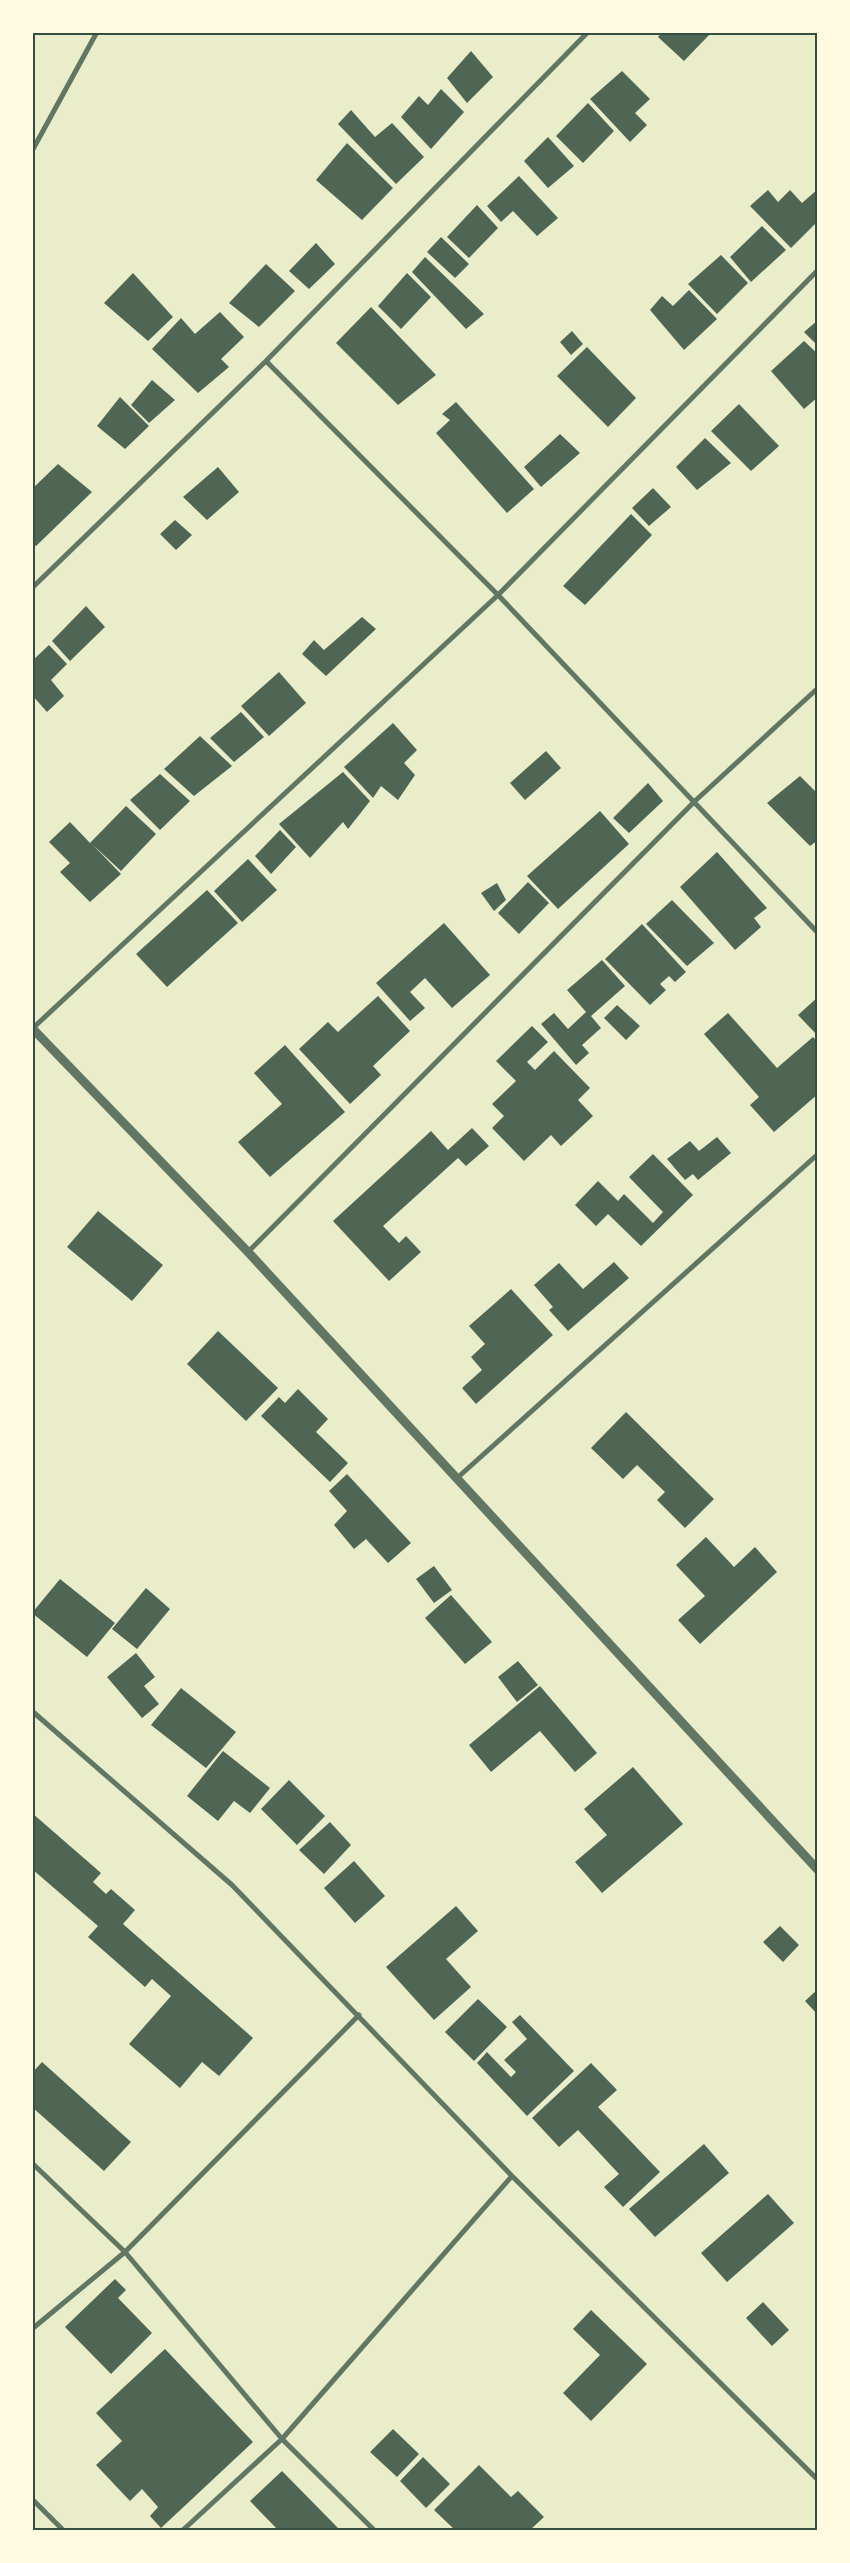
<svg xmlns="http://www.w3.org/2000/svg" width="850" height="2563" font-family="Montserrat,sans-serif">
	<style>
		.building { fill: #4f6655 }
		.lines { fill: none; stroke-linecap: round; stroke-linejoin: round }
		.minor { stroke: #617663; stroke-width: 5 }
		.tertiary { stroke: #617663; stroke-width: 9 }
		.neatline { fill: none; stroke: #344e41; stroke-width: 2 }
	</style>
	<rect width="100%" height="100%" fill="#e9edc9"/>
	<path class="building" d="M662,32H708L710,34L684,61L658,37Z
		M471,51L493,77L467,103L447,78Z
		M622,71L650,99L635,113L647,125L630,142L590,99Z
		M441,89L464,112L431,149L401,117L419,96L428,105Z
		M588,103L614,131L583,163L556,136Z
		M351,110L375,137L392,123L424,157L396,184L338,124Z
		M548,137L574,166L548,188L524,161Z
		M347,143L393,188L362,220L316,180Z
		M519,176L558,218L537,236L513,211L501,222L487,206Z
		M818,189V221L791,248L750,206L768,190L778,202L790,190L802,203Z
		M477,205L498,228L469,258L447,237Z
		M762,226L786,250L751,282L730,257Z
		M441,237L469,264L455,278L427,252Z
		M316,243L335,264L309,289L289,271Z
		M721,255L748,283L717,314L688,284Z
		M425,257L484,314L466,329L412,272Z
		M266,264L295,291L259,327L229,303Z
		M133,273L173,317L148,341L104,303Z
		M407,273L431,297L401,329L378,306Z
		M689,290L717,319L684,350L650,310L662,296L673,306Z
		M371,307L436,375L398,405L336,343Z
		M220,312L244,337L221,359L229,367L198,393L152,349L181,318L195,334Z
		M818,320V346L804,332Z
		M572,331L583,344L571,355L560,342Z
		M804,341L818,354V397L804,409L771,371Z
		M587,347L636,398L608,427L557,376Z
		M152,380L175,400L149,423L131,405Z
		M120,397L149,426L125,449L97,426Z
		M456,402L534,489L507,513L436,433L450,420L442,414Z
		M739,404L779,446L751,471L711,431Z
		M560,434L580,453L541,487L524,467Z
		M705,438L731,463L697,490L676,467Z
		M58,464L92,492L36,546L32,543V489Z
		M218,467L239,492L207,520L183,497Z
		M653,488L671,507L649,526L632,508Z
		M631,514L652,535L585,605L563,586Z
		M175,520L192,535L176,550L160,534Z
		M86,606L105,627L70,661L52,641Z
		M362,617L376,629L326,676L302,654L314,640L324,650Z
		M49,645L67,664L51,680L64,696L47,712L32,695V661Z
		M279,672L306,703L269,736L241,706Z
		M241,712L264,737L234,762L210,738Z
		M393,723L417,750L404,763L415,775L398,800L381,786L373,798L344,767Z
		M200,736L232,766L194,796L164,769Z
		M546,751L561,768L525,800L510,783Z
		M343,772L370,801L348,829L343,822L310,858L279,824Z
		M160,774L190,801L160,830L130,800Z
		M800,776L818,794V840L810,846L767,803Z
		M648,783L663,801L629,833L613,818Z
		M126,806L156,834L121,871L92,844L121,874L90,902L60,872L70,863L49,842L70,822L90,843Z
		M600,811L629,844L558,909L527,876Z
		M280,830L296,847L271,874L255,856Z
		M717,852L767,908L754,918L761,927L735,950L680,887Z
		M248,859L277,890L242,922L214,891Z
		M528,882L549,903L519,934L498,913Z
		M497,883L506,900L494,911L481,893Z
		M207,890L238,923L167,987L136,954Z
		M672,900L714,943L687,966L646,924Z
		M444,923L490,975L452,1008L425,978L410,992L425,1008L410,1021L376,983Z
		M642,924L686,972L675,982L669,976L660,984L666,990L650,1005L605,959Z
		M602,960L625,986L591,1016L601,1028L582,1045L589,1053L576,1065L541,1024L554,1013L568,1029L586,1012L567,990Z
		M378,996L410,1031L373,1066L381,1075L350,1104L299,1049L328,1022L338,1032Z
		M818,997V1036L798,1015Z
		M617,1005L640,1026L626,1040L604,1018Z
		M728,1013L777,1068L813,1037L818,1042V1094L774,1132L750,1105L759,1097L704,1034Z
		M532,1026L548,1042L527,1062L535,1070L554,1051L590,1088L578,1100L593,1116L561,1146L551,1135L524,1161L492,1128L504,1116L492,1104L516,1081L496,1061Z
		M285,1045L345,1112L270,1177L238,1142L282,1104L254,1073Z
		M472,1128L489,1146L466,1166L458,1158L383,1226L399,1243L406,1236L421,1252L389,1281L333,1221L431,1131L448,1150Z
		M717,1137L731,1153L698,1180L693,1174L685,1180L667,1159L690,1141L699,1151Z
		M653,1154L693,1195L641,1246L608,1214L596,1226L575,1205L598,1181L618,1201L624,1194L653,1223L663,1212L629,1177Z
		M98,1211L163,1265L132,1301L67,1247Z
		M614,1262L629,1278L568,1331L549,1310L553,1307L534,1285L559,1263L583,1289Z
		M511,1289L553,1335L476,1404L462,1388L482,1370L471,1357L485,1344L469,1326Z
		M218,1331L278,1388L246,1421L187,1364Z
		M298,1389L328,1419L316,1432L348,1463L330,1482L261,1416L279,1397L285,1403Z
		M626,1412L714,1499L685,1528L657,1500L665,1492L637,1465L623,1479L591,1448Z
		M347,1474L411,1543L388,1563L366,1539L354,1549L334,1525L347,1511L329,1491Z
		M706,1537L734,1567L755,1547L777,1572L700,1644L678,1620L705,1596L676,1565Z
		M434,1566L452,1590L434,1603L416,1579Z
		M60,1579L115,1623L87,1657L32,1613Z
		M146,1588L170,1609L137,1649L112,1629Z
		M451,1595L492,1642L465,1664L425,1618Z
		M136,1653L155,1677L144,1686L159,1704L142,1718L107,1677Z
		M518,1661L538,1685L517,1702L498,1677Z
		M540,1686L597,1753L575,1772L540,1731L491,1772L469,1745Z
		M181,1688L236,1732L206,1768L151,1725Z
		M223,1751L270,1788L250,1813L234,1801L218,1821L187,1796Z
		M633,1767L683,1824L602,1893L575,1862L607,1835L584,1809Z
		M289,1780L325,1816L297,1845L261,1809Z
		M32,1813L101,1873L93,1882L106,1894L111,1889L135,1910L123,1924L253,2038L219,2076L202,2062L180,2088L129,2044L171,1996L152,1979L145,1987L88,1937L98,1926L32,1869Z
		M330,1822L351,1845L324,1874L299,1850Z
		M354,1861L385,1896L355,1923L324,1888Z
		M456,1906L478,1931L446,1959L471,1987L434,2020L386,1967Z
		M780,1926L799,1945L783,1962L763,1942Z
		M818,1989V2015L805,2001Z
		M478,1999L507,2027L474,2061L445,2032Z
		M520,2015L574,2071L527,2116L477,2063L487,2052L511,2077L516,2072L504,2060L527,2039L512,2022Z
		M42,2062L131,2142L104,2171L32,2107V2073Z
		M591,2063L617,2090L598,2107L660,2172L623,2207L604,2187L619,2174L578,2130L559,2147L532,2118Z
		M704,2144L729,2173L655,2237L629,2209Z
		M768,2194L794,2223L727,2282L701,2253Z
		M115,2279L126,2290L118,2298L152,2333L111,2374L65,2327Z
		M763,2302L789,2330L772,2346L746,2318Z
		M591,2310L647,2364L591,2421L563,2393L600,2355L573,2329Z
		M165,2349L253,2442L161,2528L150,2516L158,2507L142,2489L130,2501L96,2465L122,2441L96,2413Z
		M393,2429L419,2454L397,2477L370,2452Z
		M423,2457L450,2484L426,2508L400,2481Z
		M479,2465L511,2497L518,2491L544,2517L530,2530H455L434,2510Z
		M282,2471L338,2528L335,2530H278L250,2501Z"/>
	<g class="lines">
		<path class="minor" d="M32,151L97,32
			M266,361L498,595L818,933
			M32,588L266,361L588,32
			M33,1028L498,595L818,270
			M248,1252L695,801L818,688
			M456,1479L818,1154
			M32,1711L232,1885L512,2176L818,2480
			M32,2163L125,2252L282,2439L374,2530
			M32,2329L125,2252L359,2015
			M32,2499L63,2530
			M183,2530L282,2439L512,2176"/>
		<path class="tertiary" d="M32,1028L248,1252L818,1870"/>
	</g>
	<rect width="850" height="2563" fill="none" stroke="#fefae0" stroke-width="68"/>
	<rect x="34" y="34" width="782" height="2495" class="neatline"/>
</svg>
